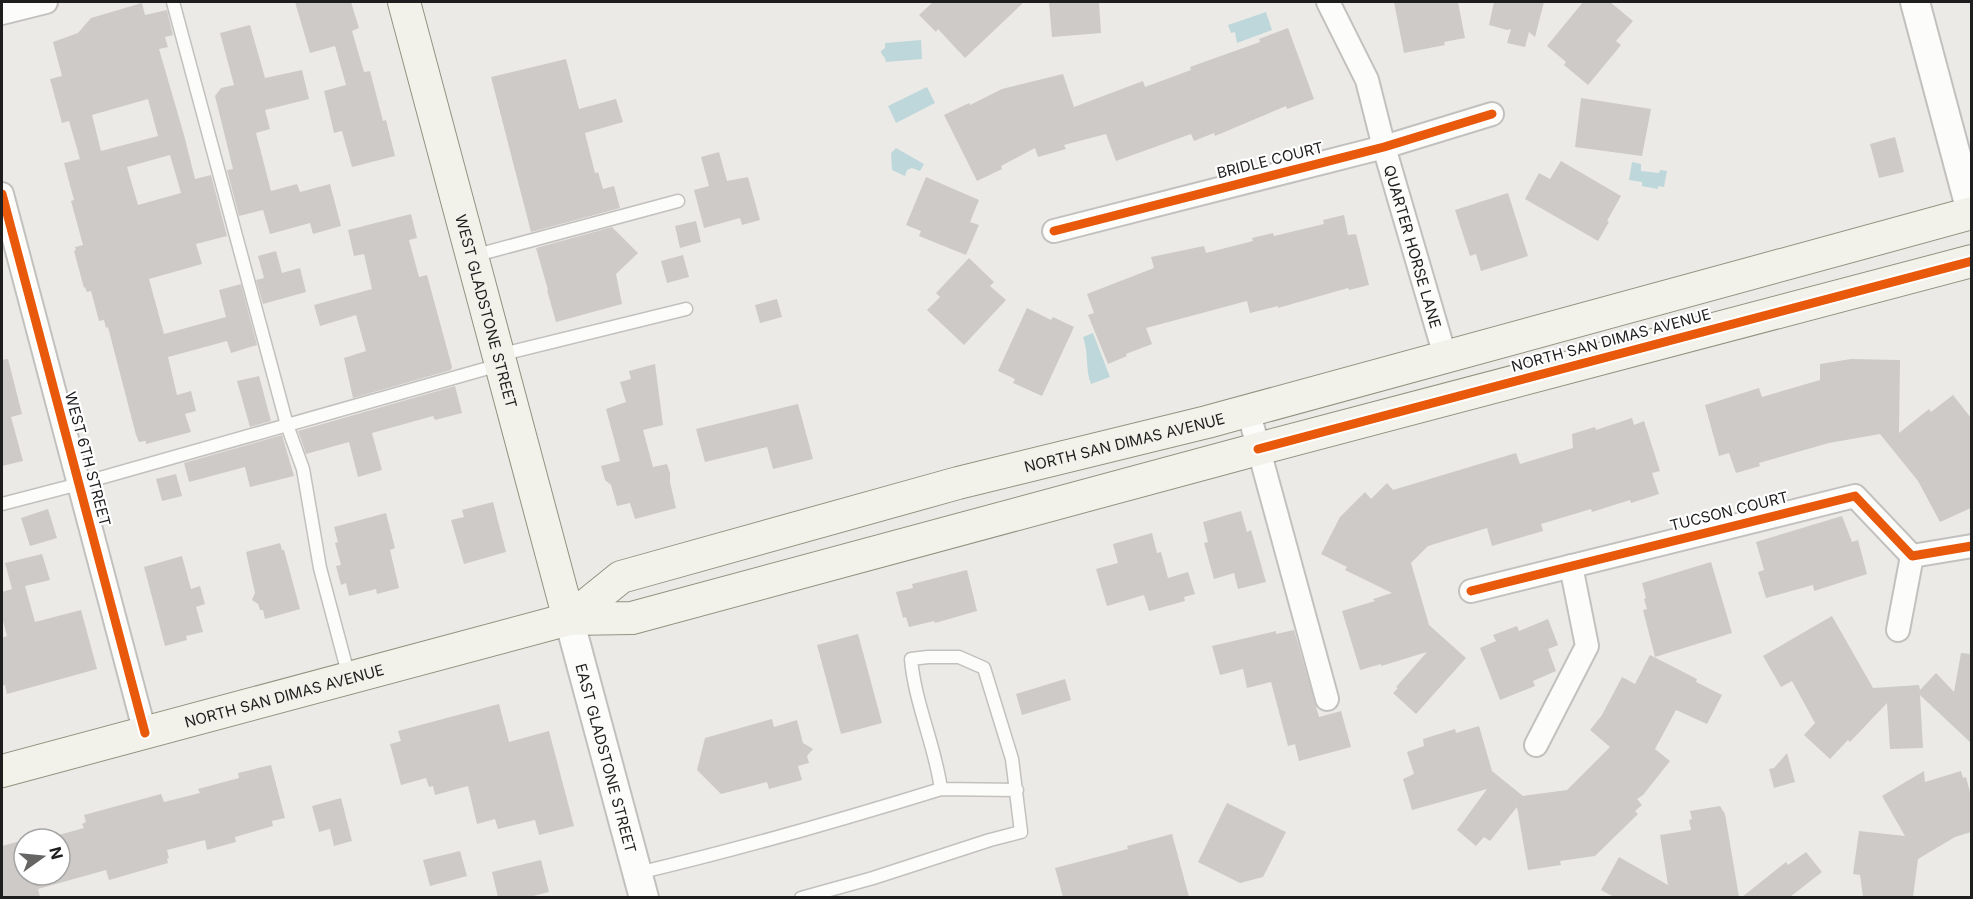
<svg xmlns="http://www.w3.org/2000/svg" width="1973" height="899" font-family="Inter,sans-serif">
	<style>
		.water { fill: #bed7db }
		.building { fill: #cdcac8; fill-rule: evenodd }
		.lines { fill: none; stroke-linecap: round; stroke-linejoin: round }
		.service-casing { stroke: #c2c1bf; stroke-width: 15 }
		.minor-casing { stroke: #c2c1bf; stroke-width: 26 }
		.tertiary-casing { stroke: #c2c1bf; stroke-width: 32 }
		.secondary-casing { stroke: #939381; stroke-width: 34 }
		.service { stroke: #fcfcfb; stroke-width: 12 }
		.minor { stroke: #fcfcfb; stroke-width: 22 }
		.tertiary { stroke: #fcfcfb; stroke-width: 28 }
		.secondary { stroke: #f2f2eb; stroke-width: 32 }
		.cycleway-casing { stroke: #fff; stroke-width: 13 }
		.cycleway { stroke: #e8590c; stroke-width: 9 }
		.labels { text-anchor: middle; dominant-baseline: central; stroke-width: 4.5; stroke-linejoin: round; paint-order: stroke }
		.street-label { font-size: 15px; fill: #1e1e1e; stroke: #fff }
	</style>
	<rect width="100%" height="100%" fill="#eceae7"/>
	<path class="water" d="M1266,12L1272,30L1237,43L1235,32L1231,33L1228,25Z
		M921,40L922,59L886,62L885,58L881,53V51L885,48V43Z
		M927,87L935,103L896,123L888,106Z
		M896,148L924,164L920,171L912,168L907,170L905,176L892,170L891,153Z
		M1632,162L1641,164V171L1659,173L1660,170L1667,171L1664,187L1658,186V189L1642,186V182L1629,180Z
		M1093,333L1110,377L1091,384C1085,369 1089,353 1083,337Z"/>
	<path class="building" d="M295,2H351L359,28L352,31L364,72L370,71L383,121L386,120L395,156L352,167L342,131L334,133L324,91L346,85L335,46L310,53Z
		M933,2H1024L965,58L938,29L936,32L919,15Z
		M1049,2H1099L1101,33L1052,37Z
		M1394,2H1458L1465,38L1444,42L1445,45L1404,53Z
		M1494,2H1544L1535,37L1529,32L1525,47L1507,43L1511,29L1507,30L1489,25Z
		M1583,2H1610L1633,21L1616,41L1621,45L1588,85L1564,65L1566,62L1547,46Z
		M142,3L145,15L167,10L173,35L165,37L168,47L159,49L184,135L195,179L211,175L227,236L196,244L202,264L149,279L164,334L226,317L219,290L241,284L257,345L231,353L227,341L168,357L177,395L191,391L196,411L185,414L191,432L146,444V441L139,442L136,435L108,327L106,328L104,320L99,321L91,291L87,292L85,287L84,288L74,251L76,250L75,247L83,245L71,201L74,200L64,163L80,159L69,121L62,123L50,79L62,76L53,42L78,33L91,18ZM148,99L158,136L101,151L92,115ZM170,155L181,193L138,205L127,167Z
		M250,25L265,78L302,70L309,99L265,110L270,129L256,133L271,191L297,184L300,192L330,184L341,226L313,234L310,223L270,234L263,210L239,216L227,170L233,169L215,96L221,88L234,85L220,33Z
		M1288,28L1314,99L1287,109L1286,106L1215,136L1214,133L1194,141L1191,134L1116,161L1106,134L1064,145L1066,149L1038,157L1035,148L1001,166L1002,169L977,181L944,115L969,103L970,105L1002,89L1063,74L1074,107L1143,81L1145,87L1191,70L1190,67L1260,42L1259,39Z
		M566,59L579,109L616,99L623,122L585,133L595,173L598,172L603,189L614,186L620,208L531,232L491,77Z
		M1581,98L1651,109L1642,156L1575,147Z
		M1895,137L1904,172L1879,178L1870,144Z
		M719,152L727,181L748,177L760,220L742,225L740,218L704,228L694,190L709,186L701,157Z
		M1561,161L1621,196L1607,221L1609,222L1598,241L1525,199L1539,173L1550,179Z
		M926,177L979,200L970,222L979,225L966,255L919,236L921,231L906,225Z
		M1508,193L1528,256L1481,271L1476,254L1470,256L1455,210Z
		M411,214L417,238L409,240L419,277L427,275L452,367L451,370L353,398L344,358L366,351L356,315L320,326L314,305L372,289L364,254L354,256L348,230Z
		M1344,215L1348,235L1356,234L1369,285L1349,290L1348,288L1278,308V306L1250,313L1247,301L1146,328L1152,344L1126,354L1127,356L1108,364L1088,315L1094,313L1087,294L1154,268L1151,257L1204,246L1206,253L1253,241L1252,238L1273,233L1274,236L1324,224L1323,220Z
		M696,221L701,242L680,248L675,226Z
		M612,227L638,253L616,274L622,304L556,322L547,290H548L536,248Z
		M276,251L282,273L300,268L306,292L263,304L256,280L264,278L258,256Z
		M683,255L689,277L667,283L661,261Z
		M969,258L994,282L990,286L1006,300L964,345L927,310L940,297L936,293Z
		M777,299L782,317L760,323L755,305Z
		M1027,308L1051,320L1053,317L1074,327L1042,396L1013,383L1015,379L998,371Z
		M8,359L22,414L11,417L23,461L2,466V360Z
		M1851,359L1900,360L1899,433L1929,409L1931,412L1953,395L1971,418V508L1940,522L1918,481L1880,434L1829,443L1759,463L1760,466L1736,473L1729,453L1719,456L1705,405L1759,388L1762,397L1820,380V364Z
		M655,364L663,425L643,430L653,467L667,464L670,473V482L676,508L635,519L630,503L617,506L611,485L605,480L601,466L620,461L606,409L626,402L620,382L631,379L629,371Z
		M259,376L271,421L250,427L237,381Z
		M455,386L462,413L435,420L433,416L372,433L382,470L358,477L349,442L306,454L298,431Z
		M798,404L813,459L773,469L767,447L705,462L696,429Z
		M1632,418L1634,425L1644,421L1660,471L1652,473L1659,494L1631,503L1630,500L1592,512L1591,509L1541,524L1543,531L1492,546L1487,528L1428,546L1411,563L1429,625L1466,658L1416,714L1393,693L1398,688L1396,687L1427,652L1381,666V664L1360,670L1342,611L1375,601L1373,599L1392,593L1345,570L1347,567L1321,554L1340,517L1365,492L1371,499L1387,483L1393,490L1516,453L1520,464L1573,448L1572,434L1595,427L1596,430Z
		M282,435L294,476L250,487L245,467L189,482L184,463Z
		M176,474L182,496L162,501L156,479Z
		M493,502L506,552L464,564L451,520L464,517L462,510Z
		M48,509L57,538L30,546L21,518Z
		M1241,511L1247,532L1251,530L1266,582L1238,589L1234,573L1214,579L1204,543L1208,542L1203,522Z
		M386,513L395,548L390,550L399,588L377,594L376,589L349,596L346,583L341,585L336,566L341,565L335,543L338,542L334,527Z
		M1842,516L1852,542L1858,540L1867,574L1814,591L1813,585L1766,598L1758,572L1764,570L1756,542Z
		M1152,533L1157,553L1161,552L1168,578L1188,572L1195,594L1184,597L1185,601L1149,611L1144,595L1107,606L1096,569L1118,563L1113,544Z
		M280,543L282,550H284L300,609L265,619L263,610H260L258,604L252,600L255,593L246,552Z
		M42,554L50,580L25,586L35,622L81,610L97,669L7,694L5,685L2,686V638L7,636L2,617V592L12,589L5,563Z
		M182,556L191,589L200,586L205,604L196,607L203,632L186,636L187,640L165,646L144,567Z
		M1711,562L1732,633L1655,657L1643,610L1647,609L1644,599L1646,598L1642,583Z
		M967,570L977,611L935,623L934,621L909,627L906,617L903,618L896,592L913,588L912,584Z
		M1832,616L1873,688L1919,685L1920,690L1936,673L1954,692L1961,653L1971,654V743L1920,695L1923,748L1890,749L1887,703L1850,742L1848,740L1830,759L1804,735L1815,723L1792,681L1781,687L1763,656Z
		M1548,619L1558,645L1548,649L1556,671L1533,681L1535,686L1500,700L1480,648L1496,641L1493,635L1517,626L1519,631Z
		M1294,630L1319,717L1341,711L1351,747L1299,761L1295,744L1288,746L1271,682L1247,688L1243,669L1220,675L1212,646L1276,631V634Z
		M858,634L882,723L841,734L817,645Z
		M1650,655L1697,679L1696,682L1722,695L1707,724L1676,710L1655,749L1670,761L1643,795L1637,799L1642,805L1635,811L1638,814L1595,856L1560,861L1561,865L1528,870L1517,807L1490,841L1484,837L1476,846L1457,830L1487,789L1412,810L1403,779L1414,774L1407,752L1424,746L1423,739L1455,729L1456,733L1479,726L1492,771L1523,796L1567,790L1610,747L1590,730L1602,715L1622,677L1635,684Z
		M1065,679L1071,700L1022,715L1016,694Z
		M499,704L509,742L549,731L574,826L539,835L535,820L498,829L495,819L477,824L468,786L435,795L433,786L429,787L426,778L401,785L390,744L401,741L398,731Z
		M772,719L774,727L797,720L803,743L813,749L807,756L809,763L798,766L802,780L769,789L767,782L721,794L697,770L705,738Z
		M1787,753L1795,782L1774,788L1769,769L1774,768Z
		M271,765L285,818L272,821L273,826L235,837L236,842L207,850L205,840L167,850L169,858L167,859L168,863L109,880L106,870L38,889L40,897H2V846L24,840V875H60V839H44L84,828L82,824L86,822L84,815L161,794L164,802L200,793L198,789L239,778L238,773Z
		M1924,771L1925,782L1961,771L1963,778L1966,777L1971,796V832L1955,837L1918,859L1913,897H1863L1860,875L1853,874L1859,831L1905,836L1882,796Z
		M341,798L352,841L334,846L330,829L319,832L312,806Z
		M1227,803L1286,832L1263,877L1240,883L1198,862Z
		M1720,806L1725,814L1739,897H1614L1601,890L1619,857L1668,885L1660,835L1691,830L1689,820L1692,819L1690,811Z
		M1172,834L1189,897H1063L1055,868L1128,849L1127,846Z
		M460,851L467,876L430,886L423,860Z
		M1806,852L1822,872L1790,897H1742L1786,862L1788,865Z
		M541,860L549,892L529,897H498L492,872Z"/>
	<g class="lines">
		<g class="service-casing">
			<path id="service" d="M173,2L287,425L303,469L320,568L349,677
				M473,256L678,201
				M499,355L686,309
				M2,504L79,484L499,365
				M941,789L1017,790
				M638,873C740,849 841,820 941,789C935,745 915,704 911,659L928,657H959L984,668L1012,759L1021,832L990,840L873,878L801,898"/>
		</g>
		<g class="minor-casing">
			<g id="minor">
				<path id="s1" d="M1328,2L1367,80L1384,147L1445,356"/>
				<path d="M2,13L46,2"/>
				<path d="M2,194L145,733"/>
				<path d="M1054,231L1384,147L1492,114"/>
				<path d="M1248,410L1327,699"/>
				<path d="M1471,591L1855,496L1912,556L1972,546"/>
				<path d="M1898,630L1912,556"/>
				<path d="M1536,745L1587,646L1571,566"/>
			</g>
		</g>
		<g class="tertiary-casing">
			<g id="tertiary">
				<path d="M1915,2L1972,215"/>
				<path id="s2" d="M569,619L644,898"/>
			</g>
		</g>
		<g class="secondary-casing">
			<g id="secondary">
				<path id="s3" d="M404,2L569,619"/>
				<path id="s4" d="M569,619L621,577L958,483L1207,422L1972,213"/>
				<path id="s5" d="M2,771L569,619L632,618L1258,449L1972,261"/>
			</g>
		</g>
		<use href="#service" class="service"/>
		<use href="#minor" class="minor"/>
		<use href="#tertiary" class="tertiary"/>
		<use href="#secondary" class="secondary"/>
		<g class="cycleway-casing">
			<path id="cycleway" d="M2,194L145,733
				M1054,231L1384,147L1492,114
				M1258,449L1972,261
				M1471,591L1855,496L1912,556L1972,546"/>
		</g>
		<use href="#cycleway" class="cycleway"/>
	</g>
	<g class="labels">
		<g class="street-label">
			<text transform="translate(1270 160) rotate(-14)">BRIDLE COURT</text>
			<text stroke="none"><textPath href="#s1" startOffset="260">QUARTER HORSE LANE</textPath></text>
			<text stroke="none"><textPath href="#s3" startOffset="320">WEST GLADSTONE STREET</textPath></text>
			<text transform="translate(1611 340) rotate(-15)">NORTH SAN DIMAS AVENUE</text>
			<text stroke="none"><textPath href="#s4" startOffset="588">NORTH SAN DIMAS AVENUE</textPath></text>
			<text transform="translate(88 459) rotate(75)">WEST 6TH STREET</text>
			<text transform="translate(1729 511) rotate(-14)">TUCSON COURT</text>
			<text stroke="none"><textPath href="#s5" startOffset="292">NORTH SAN DIMAS AVENUE</textPath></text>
			<text stroke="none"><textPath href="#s2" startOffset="144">EAST GLADSTONE STREET</textPath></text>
		</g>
	</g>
	<rect width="1973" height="899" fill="none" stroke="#1e1e1e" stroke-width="6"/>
	<g transform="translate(42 857) rotate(75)"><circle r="28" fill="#ffffff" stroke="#a5a5a5" stroke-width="1.5"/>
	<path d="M0-4.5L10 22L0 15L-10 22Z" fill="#666564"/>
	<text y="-9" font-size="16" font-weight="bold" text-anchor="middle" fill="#1e1e1e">N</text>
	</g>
</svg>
